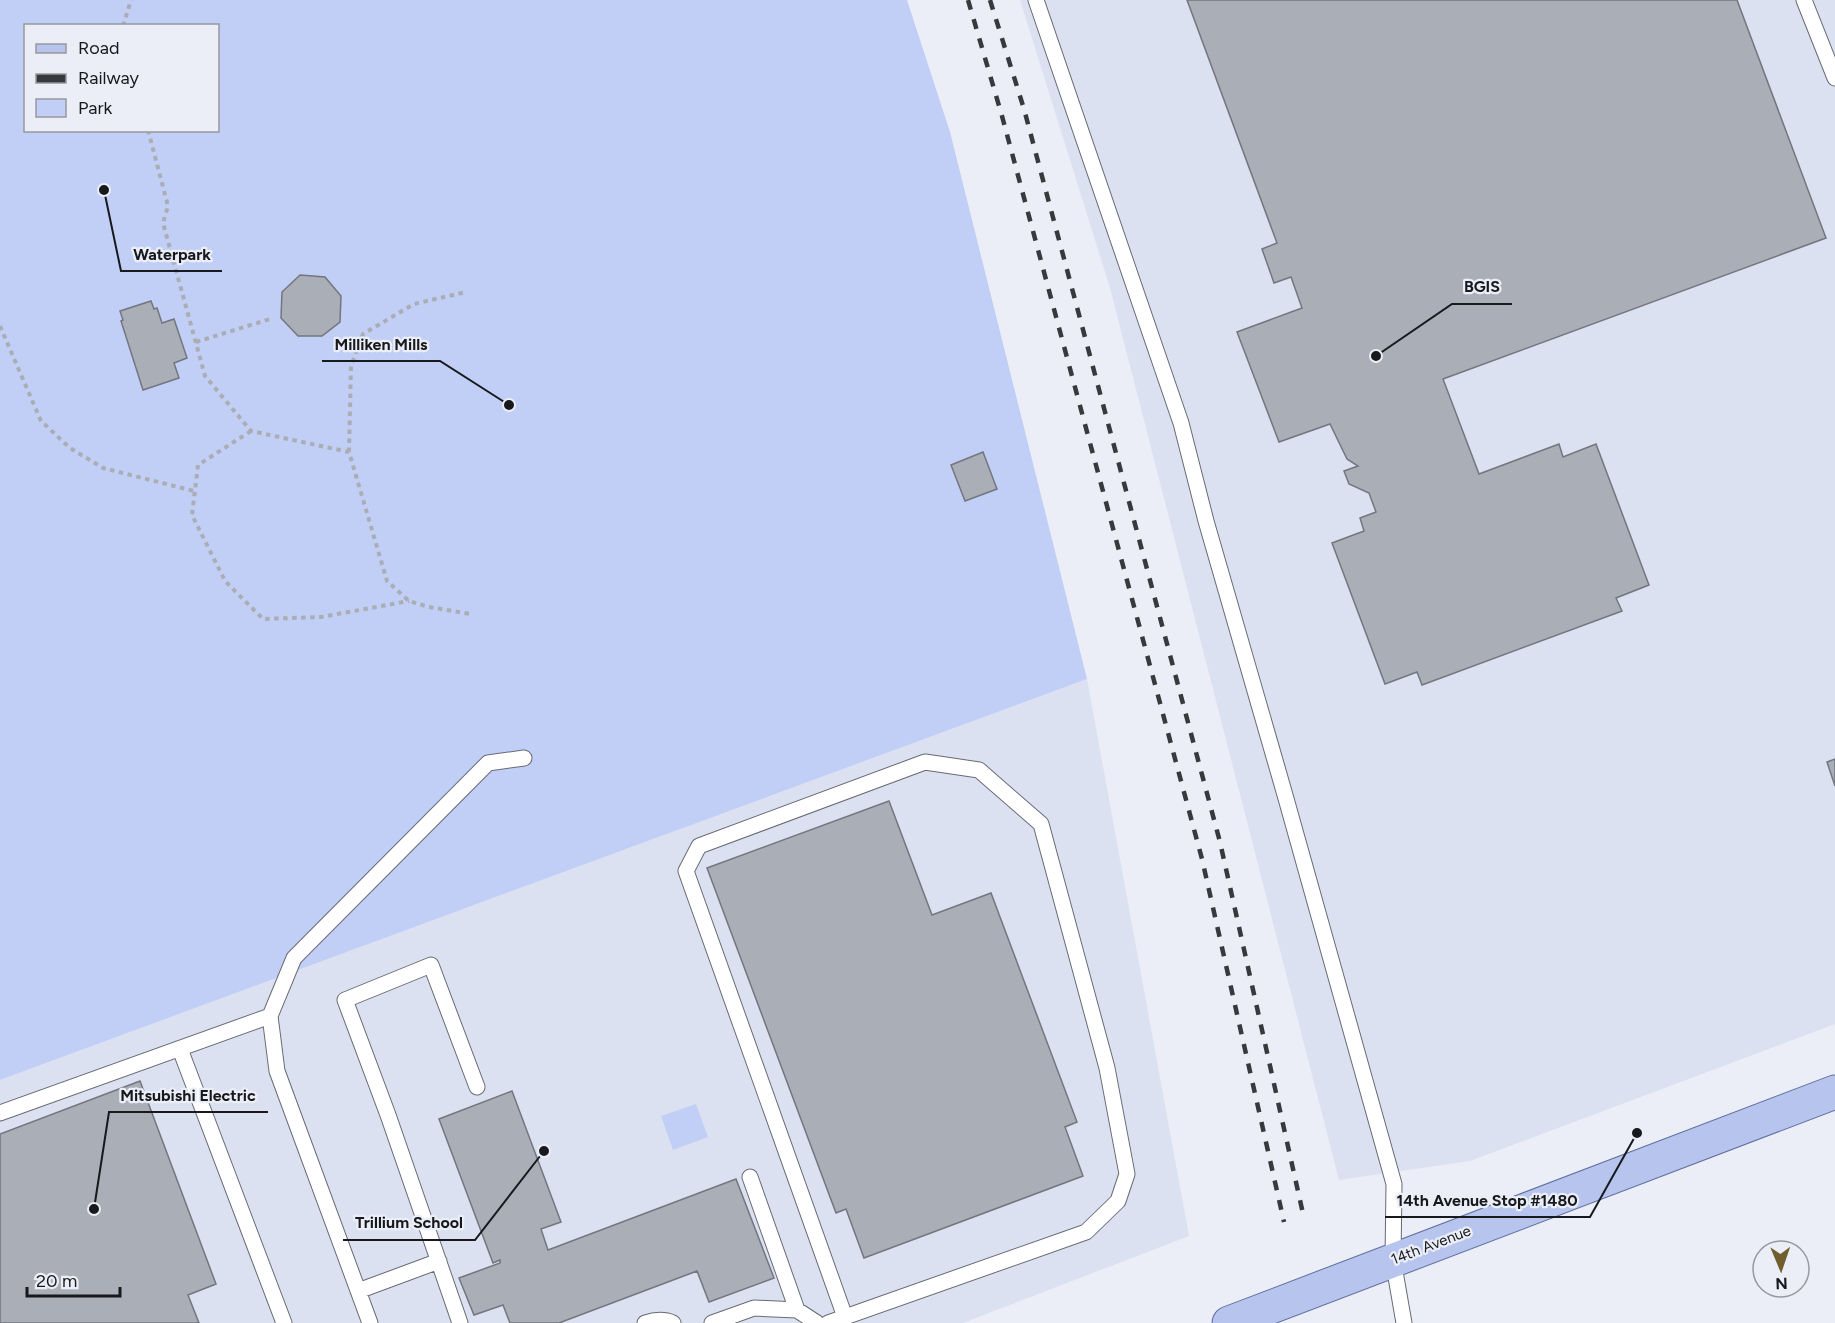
<svg xmlns="http://www.w3.org/2000/svg" width="1835" height="1323" font-family="Figtree,sans-serif">
	<style>
		.built { fill: #dbe1f1 }
		.green { fill: #c1cff7; fill-rule: evenodd }
		.building { fill: #aaaeb6; stroke: #73767e; stroke-width: 1.5 }
		.lines { fill: none; stroke-linecap: round; stroke-linejoin: round }
		.lane-casing { stroke: #686b73; stroke-width: 17 }
		.primary-casing { stroke: #5f6e9d; stroke-width: 35 }
		.path { stroke: #aaadb4; stroke-width: 4; stroke-dasharray: 4.5 4.5; stroke-linecap: butt }
		.lane { stroke: #fff; stroke-width: 15 }
		.primary { stroke: #b6c4ee; stroke-width: 33 }
		.rail { stroke: #37393d; stroke-width: 4.5; stroke-dasharray: 10 10; stroke-linecap: butt }
		.labels { text-anchor: middle; dominant-baseline: central; stroke-width: 4.5; stroke-linejoin: round; paint-order: stroke }
		.street-label { font-size: 15px; fill: #17191c; stroke: #ebeef7 }
		.leader { fill: none; stroke: #17191c; stroke-width: 2 }
		.callout-dot { fill: #17191c; stroke: #ebeef7; stroke-width: 2 }
		.callout-label { font-size: 16px; text-anchor: middle; font-weight: bold; fill: #17191c; stroke: #ebeef7; stroke-width: 4.5; stroke-linejoin: round; paint-order: stroke }
	</style>
	<rect width="100%" height="100%" fill="#ebeef7"/>
	<path class="built" d="M1020,0H1835V1024L1470,1161L1339,1180L1110,288Z
		M1087,679L1189,1236L963,1323H0V1080Z"/>
	<path class="green" d="M0,0H907L950,132L1087,679L0,1080ZM26,26H218V130H26Z
		M696,1104L708,1137L673,1150L661,1116Z"/>
	<path class="building" d="M1187,0H1737L1826,238L1443,379L1479,474L1559,444L1563,457L1596,444L1649,585L1616,598L1622,611L1422,685L1417,672L1385,684L1332,543L1364,531L1360,518L1376,512L1369,493L1349,484L1344,471L1358,466L1347,459L1330,424L1279,442L1237,332L1302,308L1291,277L1274,283L1262,249L1277,243Z
		M300,275L325,277L341,296L340,322L322,336H298L281,318L282,292Z
		M151,301L154,309L157,308L162,323L174,319L187,358L174,363L179,378L143,390L121,321L123,320L120,311Z
		M983,452L997,489L965,501L951,465Z
		M1835,759V786L1827,762Z
		M889,801L932,915L991,893L1077,1122L1065,1127L1083,1176L864,1258L846,1209L836,1213L707,868Z
		M140,1081L216,1284L188,1295L199,1323H0V1134Z
		M512,1091L561,1222L541,1229L548,1250L736,1179L774,1278L709,1302L697,1271L559,1323H510L503,1305L474,1315L459,1278L500,1263V1260L493,1263L439,1119Z"/>
	<g class="lines">
		<g class="lane-casing">
			<path id="lane" d="M1036,0L1181,423L1206,521L1285,795L1394,1184L1393,1260L1404,1323
				M1804,0L1835,78
				M180,1049L284,1323
				M0,1113L270,1016
				M750,1177L797,1310
				M358,1291L439,1261
				M370,1323L277,1071L270,1016L294,958L488,763L524,758
				M460,1323L388,1115L345,1000L431,965L477,1087
				M645,1323C654,1320 664,1319 673,1323
				M712,1323L754,1308L797,1310L817,1323
				M828,1323L845,1317L1086,1232L1118,1201L1127,1174L1107,1068L1041,824L979,770L925,762L699,846L686,871L845,1317"/>
		</g>
		<g class="primary-casing">
			<path id="primary" d="M1229,1323L1835,1092"/>
		</g>
		<path class="path" d="M123,26L131,0
			M148,130L168,206L163,223L205,376L251,431L349,452L387,581L409,601L429,607L470,614
			M0,326L41,421L70,448L103,468L194,491
			M196,342L270,319
			M251,431L198,465L192,515L225,581L263,619L321,617L409,601
			M349,452L351,366L363,334L414,304L466,292"/>
		<use href="#lane" class="lane"/>
		<use href="#primary" class="primary"/>
		<path class="rail" d="M968,0L1002,116L1202,859L1284,1222
			M990,0L1024,109L1220,842L1304,1218"/>
	</g>
	<g class="labels">
		<g class="street-label">
			<text transform="translate(1431 1245) rotate(-21)">14th Avenue</text>
		</g>
	</g>
	<path class="leader" d="M104 190L121 271H222M1376 356L1452 304H1512M509 405L440 361H322M94 1209L109 1112H268M1637 1133L1590 1217H1385M544 1151L475 1240H343"/>
	<g class="callout-dot">
		<circle cx="104" cy="190" r="6"/>
		<circle cx="1376" cy="356" r="6"/>
		<circle cx="509" cy="405" r="6"/>
		<circle cx="94" cy="1209" r="6"/>
		<circle cx="1637" cy="1133" r="6"/>
		<circle cx="544" cy="1151" r="6"/>
	</g>
	<g class="callout-label">
		<text x="172" y="260">Waterpark</text>
		<text x="1482" y="292">BGIS</text>
		<text x="381" y="350">Milliken Mills</text>
		<text x="188" y="1101">Mitsubishi Electric</text>
		<text x="1487" y="1206">14th Avenue Stop #1480</text>
		<text x="409" y="1228">Trillium School</text>
	</g>
	<rect x="24" y="24" width="195" height="108" fill="#ebeef7" stroke="#96999f" stroke-width="1.5"/>
	<rect x="36" y="44" width="30" height="9" fill="#b6c4ee" stroke="#96999f" stroke-width="1.5"/>
	<text x="78" y="54" font-size="18" fill="#17191c">Road</text>
	<rect x="36" y="74" width="30" height="9" fill="#37393d" stroke="#96999f" stroke-width="1.5"/>
	<text x="78" y="84" font-size="18" fill="#17191c">Railway</text>
	<rect x="36" y="99" width="30" height="18" fill="#c1cff7" stroke="#96999f" stroke-width="1.5"/>
	<text x="78" y="114" font-size="18" fill="#17191c">Park</text>
	<g transform="translate(1781 1269) rotate(178)"><circle r="28" fill="#ebeef7" stroke="#96999f" stroke-width="1.5"/>
	<path d="M0-4.5L10 22L0 15L-10 22Z" fill="#705e2c"/>
	<text y="-9" font-size="16" font-weight="bold" text-anchor="middle" fill="#17191c">N</text>
	</g>
	<path d="M27 1287v9h93v-9" fill="none" stroke="#17191c" stroke-width="3"/>
	<text x="36" y="1287" font-size="18" fill="#17191c" stroke="#ebeef7" stroke-width="4.5" paint-order="stroke">20 m</text>
</svg>
